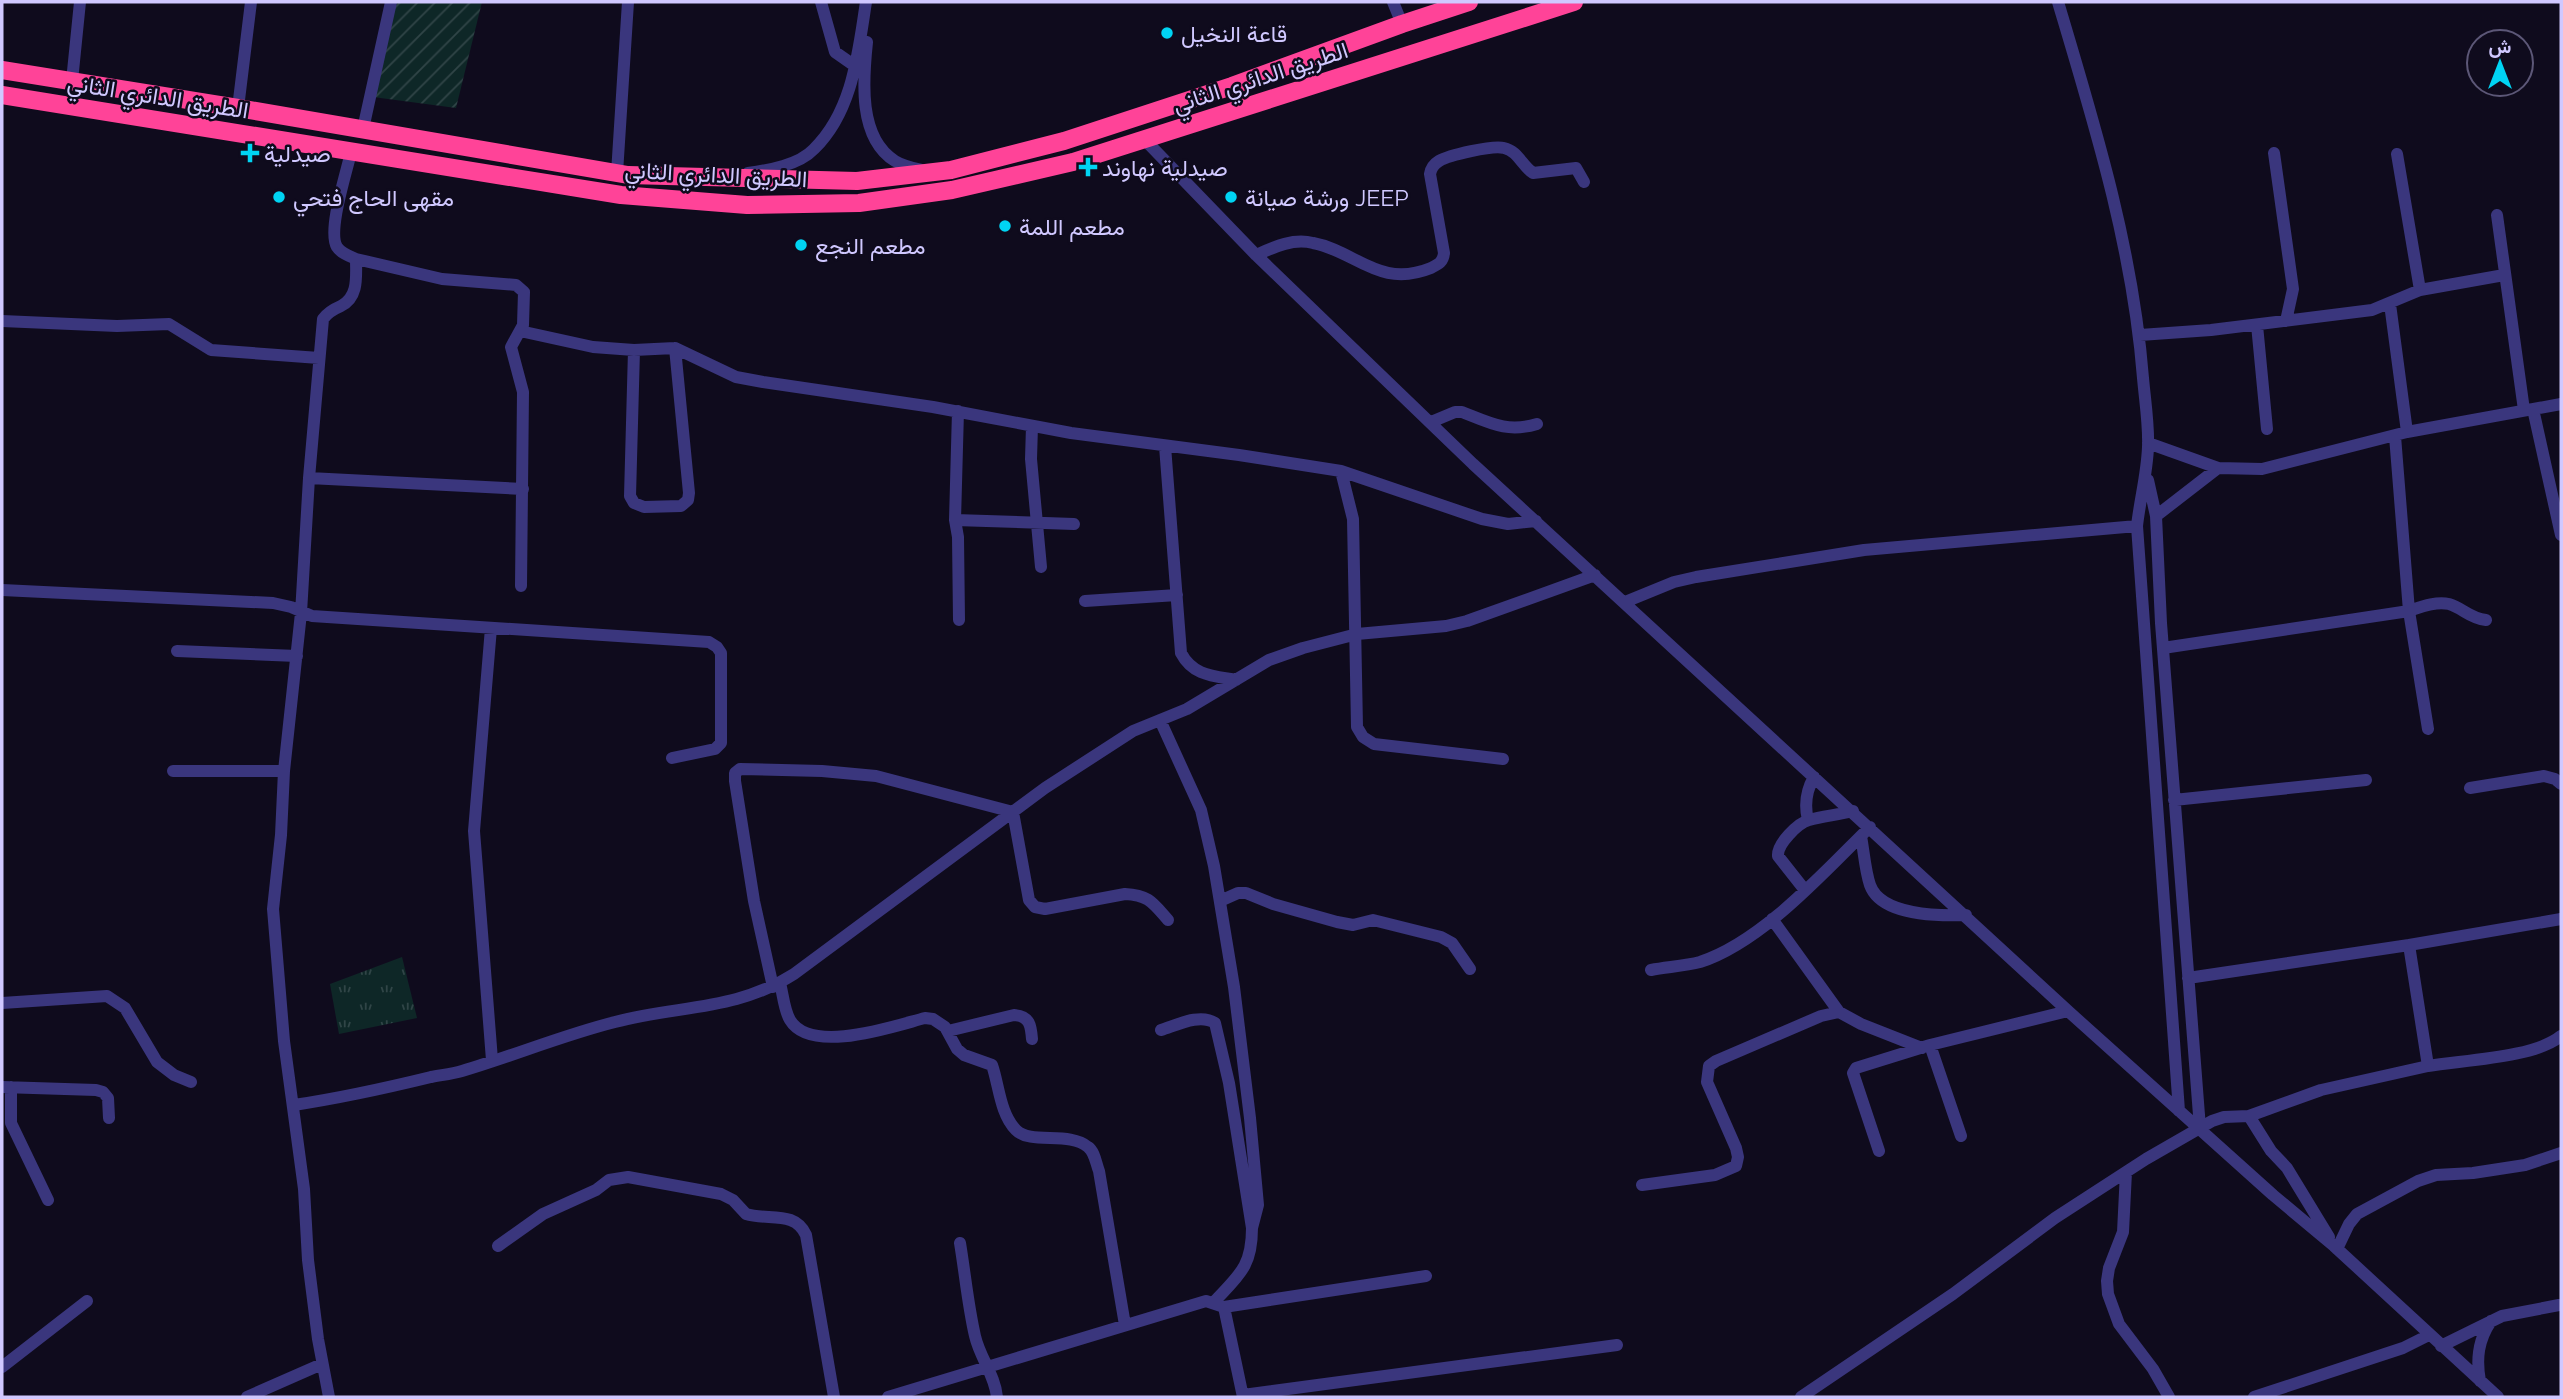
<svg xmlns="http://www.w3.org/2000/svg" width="2563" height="1399" font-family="Raleway,Vazirmatn,sans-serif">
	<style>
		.grass { fill: url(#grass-tufts) }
		.garden { fill: url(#garden-furrows) }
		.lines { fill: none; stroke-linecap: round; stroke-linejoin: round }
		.minor { stroke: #3a367d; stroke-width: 12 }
		.highway { stroke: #ff4398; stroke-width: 18 }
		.poi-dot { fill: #00d4f3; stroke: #0f0b1d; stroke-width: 2.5 }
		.labels { text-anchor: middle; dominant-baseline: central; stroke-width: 5; stroke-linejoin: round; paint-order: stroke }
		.poi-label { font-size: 23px; fill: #d0c8ff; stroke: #0f0b1d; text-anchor: start }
		.street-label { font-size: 23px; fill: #d0c8ff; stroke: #0f0b1d }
	</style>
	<defs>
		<pattern id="grass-tufts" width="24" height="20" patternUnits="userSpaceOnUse" patternTransform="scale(1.75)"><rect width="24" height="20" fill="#0e2727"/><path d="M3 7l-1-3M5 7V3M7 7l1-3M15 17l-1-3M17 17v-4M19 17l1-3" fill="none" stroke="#304547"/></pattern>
		<pattern id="garden-furrows" width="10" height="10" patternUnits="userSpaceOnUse" patternTransform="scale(1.75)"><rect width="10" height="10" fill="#0e2727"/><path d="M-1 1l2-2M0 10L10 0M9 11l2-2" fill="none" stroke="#304547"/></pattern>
	</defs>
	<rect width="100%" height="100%" fill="#0f0b1d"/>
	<path class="grass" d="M402,957L417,1018L339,1034L330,984Z"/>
	<path class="garden" d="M396,2H482L456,108L373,97Z"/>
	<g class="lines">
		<path class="minor" d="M821,2L835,52L855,66
			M1393,2L1402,24
			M2058,2C2095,126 2133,249 2143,378C2145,401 2149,425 2148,447C2147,474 2140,499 2137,526L2179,1111
			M867,42C863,80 858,138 895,161C903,166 913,168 922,170
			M72,81L80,2
			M238,108L251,2
			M363,129L391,2
			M1145,140L1256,255L1473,464L2068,1011
			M351,152C347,171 327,231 337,247C341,253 349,256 356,259L442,279L516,285L524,292L523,325L511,347L523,392L521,586
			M2274,153L2293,289L2286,321
			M2397,154L2420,290
			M617,173L628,2
			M748,173C769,170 799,165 814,149C853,111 858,53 866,2
			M2497,215L2524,410
			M1256,255C1274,247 1293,238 1313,243C1356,251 1379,289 1431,268C1439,264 1443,262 1444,253L1430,174C1431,168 1434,164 1439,161C1449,155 1493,145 1504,148C1518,151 1522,166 1533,173L1576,168L1584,182
			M2390,304L2407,432
			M2,321L117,326L169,324L211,350L319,358
			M2257,325L2267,429
			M520,331L593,347L634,350L675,348L736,377L763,382L933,407L1071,433L1239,455L1341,471L1482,519L1508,524L1536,521
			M2140,335L2211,330L2372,310L2420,290L2504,275
			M634,350L630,496L634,503L644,507L681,506L688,500L689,493L675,348
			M2533,409L2561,535
			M958,411L955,520L958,537L959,620
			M1431,422L1455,412H1462C1490,423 1507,433 1537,424
			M1032,426L1031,459L1041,567
			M2395,436L2409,611C2421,607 2436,601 2449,604C2463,608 2469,618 2486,620
			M2148,443L2218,468L2262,469L2407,432L2561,404
			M1165,446L1181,653C1193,676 1214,676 1236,680
			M1341,471L1353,519L1357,727L1363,737L1374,744L1503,759
			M309,478L523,489
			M2148,480L2156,516L2161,623L2200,1128
			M2156,516L2218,468
			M955,520L1074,524
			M2,590L273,603L291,607L312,616L709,642L717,647L721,653V743L715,749L672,758
			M1085,601L1177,595
			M1625,602L1674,582L1696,577L1864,550L2137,526
			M491,628L474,831L492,1060
			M2163,648L2409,611L2428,729
			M177,651L297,656
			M1160,720L1201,810L1214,866L1234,987L1250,1118L1258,1205L1252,1228
			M173,771H284
			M2470,788L2544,776L2555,779L2561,784
			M2174,800L2366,780
			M1808,820C1804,804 1806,791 1814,777
			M1861,836C1864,852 1865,870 1870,885C1881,916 1940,916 1966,915
			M1804,889L1778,856C1777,844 1798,823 1809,820C1822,816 1838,815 1853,811
			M1220,901L1238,893H1246L1273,904L1337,922L1353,925L1373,920L1441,937L1452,943L1470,969
			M1772,919L1839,1012
			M1651,970C1667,967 1685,966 1700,962C1762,942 1824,872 1870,827
			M2188,978L2409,945L2561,919
			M780,983C783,994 784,1010 790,1020C811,1055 894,1026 925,1018L933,1019L945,1027L957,1049L964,1055L992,1065C999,1085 1000,1114 1016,1130C1031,1145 1069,1131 1088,1147C1095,1152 1096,1164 1099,1171L1125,1325
			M773,987L754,901L735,781V773L740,769L822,771L876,776L1013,812L1029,900L1035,907L1045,909L1125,894C1149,895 1153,903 1168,920
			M2,1003L107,996L125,1008L157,1062L174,1075L191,1082
			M1161,1030C1177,1025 1200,1013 1215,1023L1229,1083L1252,1228C1252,1267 1239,1275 1214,1302
			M948,1031L1014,1015C1030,1016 1031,1026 1032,1039
			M1930,1045L1961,1136
			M2428,1066C2464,1060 2534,1058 2561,1036
			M2,1087L96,1090L103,1092L108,1098L109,1118
			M11,1087V1123L48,1200
			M294,1105C340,1098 386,1088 431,1077C441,1075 452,1074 462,1071C513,1056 563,1035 615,1022C679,1005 736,1011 794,974L1045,788L1133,731L1187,709L1269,660L1303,648L1357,634L1446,626L1467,621L1595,575
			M2249,1116L2271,1151L2287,1168L2329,1237
			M1879,1151L1853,1073L1856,1068L1930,1045L2068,1011L2273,1195L2334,1246L2498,1397
			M2126,1172L2123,1232L2109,1268L2107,1281L2108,1294L2119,1324L2153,1369L2169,1397
			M1642,1185L1715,1175L1736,1166L1738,1157L1736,1148L1707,1082L1709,1066L1716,1061L1821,1016L1839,1012L1861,1024L1922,1048
			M960,1243C965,1273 968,1306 975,1336C980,1358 995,1375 997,1397
			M498,1246L543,1214L596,1190L609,1180L628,1177L721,1194L733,1200L746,1214C768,1221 795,1210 806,1235L834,1397
			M2337,1249L2349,1224L2357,1214L2418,1181L2436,1175L2473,1173L2525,1165L2561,1153
			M1224,1307L1426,1276
			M2441,1346L2502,1316L2559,1305
			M2,1367L87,1301
			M2480,1381C2476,1359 2478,1340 2491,1321
			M1243,1395L1617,1345
			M247,1397L322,1364
			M329,1397L318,1339L308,1260L304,1189L284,1041L273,909L281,835L284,771L301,613L309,478L323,319C328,312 334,309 341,306C359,297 356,276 356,259
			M888,1397L1206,1301L1224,1307L1243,1397
			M1801,1397L1953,1294L2055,1218L2146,1159L2212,1121L2224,1117L2249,1116L2321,1090L2428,1066L2409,945
			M2254,1397L2403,1348L2429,1335"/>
		<path class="highway" d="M2,70L238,108L628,175L857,181L951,170L1064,141L1232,86L1402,24L1469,2
			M2,95L621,195L747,205L859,203L952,190L1073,162L1574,2"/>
	</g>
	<g class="poi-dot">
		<circle cx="1167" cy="33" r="7"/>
		<path d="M246.5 142.5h7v7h7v7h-7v7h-7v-7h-7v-7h7z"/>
		<path d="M1084.5 156.5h7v7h7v7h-7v7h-7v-7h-7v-7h7z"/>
		<circle cx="279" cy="197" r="7"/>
		<circle cx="1231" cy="197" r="7"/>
		<circle cx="1005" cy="226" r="7"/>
		<circle cx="801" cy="245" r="7"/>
	</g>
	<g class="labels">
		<g class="poi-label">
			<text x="1181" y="33">قاعة النخيل</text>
			<text x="264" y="153">صيدلية</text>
			<text x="1102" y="167">صيدلية نهاوند</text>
			<text x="293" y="197">مقهى الحاج فتحي</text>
			<text x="1245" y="197">ورشة صيانة JEEP</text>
			<text x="1019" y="226">مطعم اللمة</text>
			<text x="815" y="245">مطعم النجع</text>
		</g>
		<g class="street-label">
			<text transform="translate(1260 77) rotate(-18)">الطريق الدائري الثاني</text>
			<text transform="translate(158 96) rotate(9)">الطريق الدائري الثاني</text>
			<text transform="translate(716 174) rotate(3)">الطريق الدائري الثاني</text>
		</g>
	</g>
	<rect width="2563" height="1399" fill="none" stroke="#d0c8ff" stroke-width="7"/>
	<g transform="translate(2500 63)"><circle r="33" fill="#0f0b1d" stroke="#5c5777" stroke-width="2"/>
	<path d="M0-5L12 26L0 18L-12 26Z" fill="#00d4f3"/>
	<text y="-10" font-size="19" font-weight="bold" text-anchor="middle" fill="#d0c8ff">ش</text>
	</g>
</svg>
